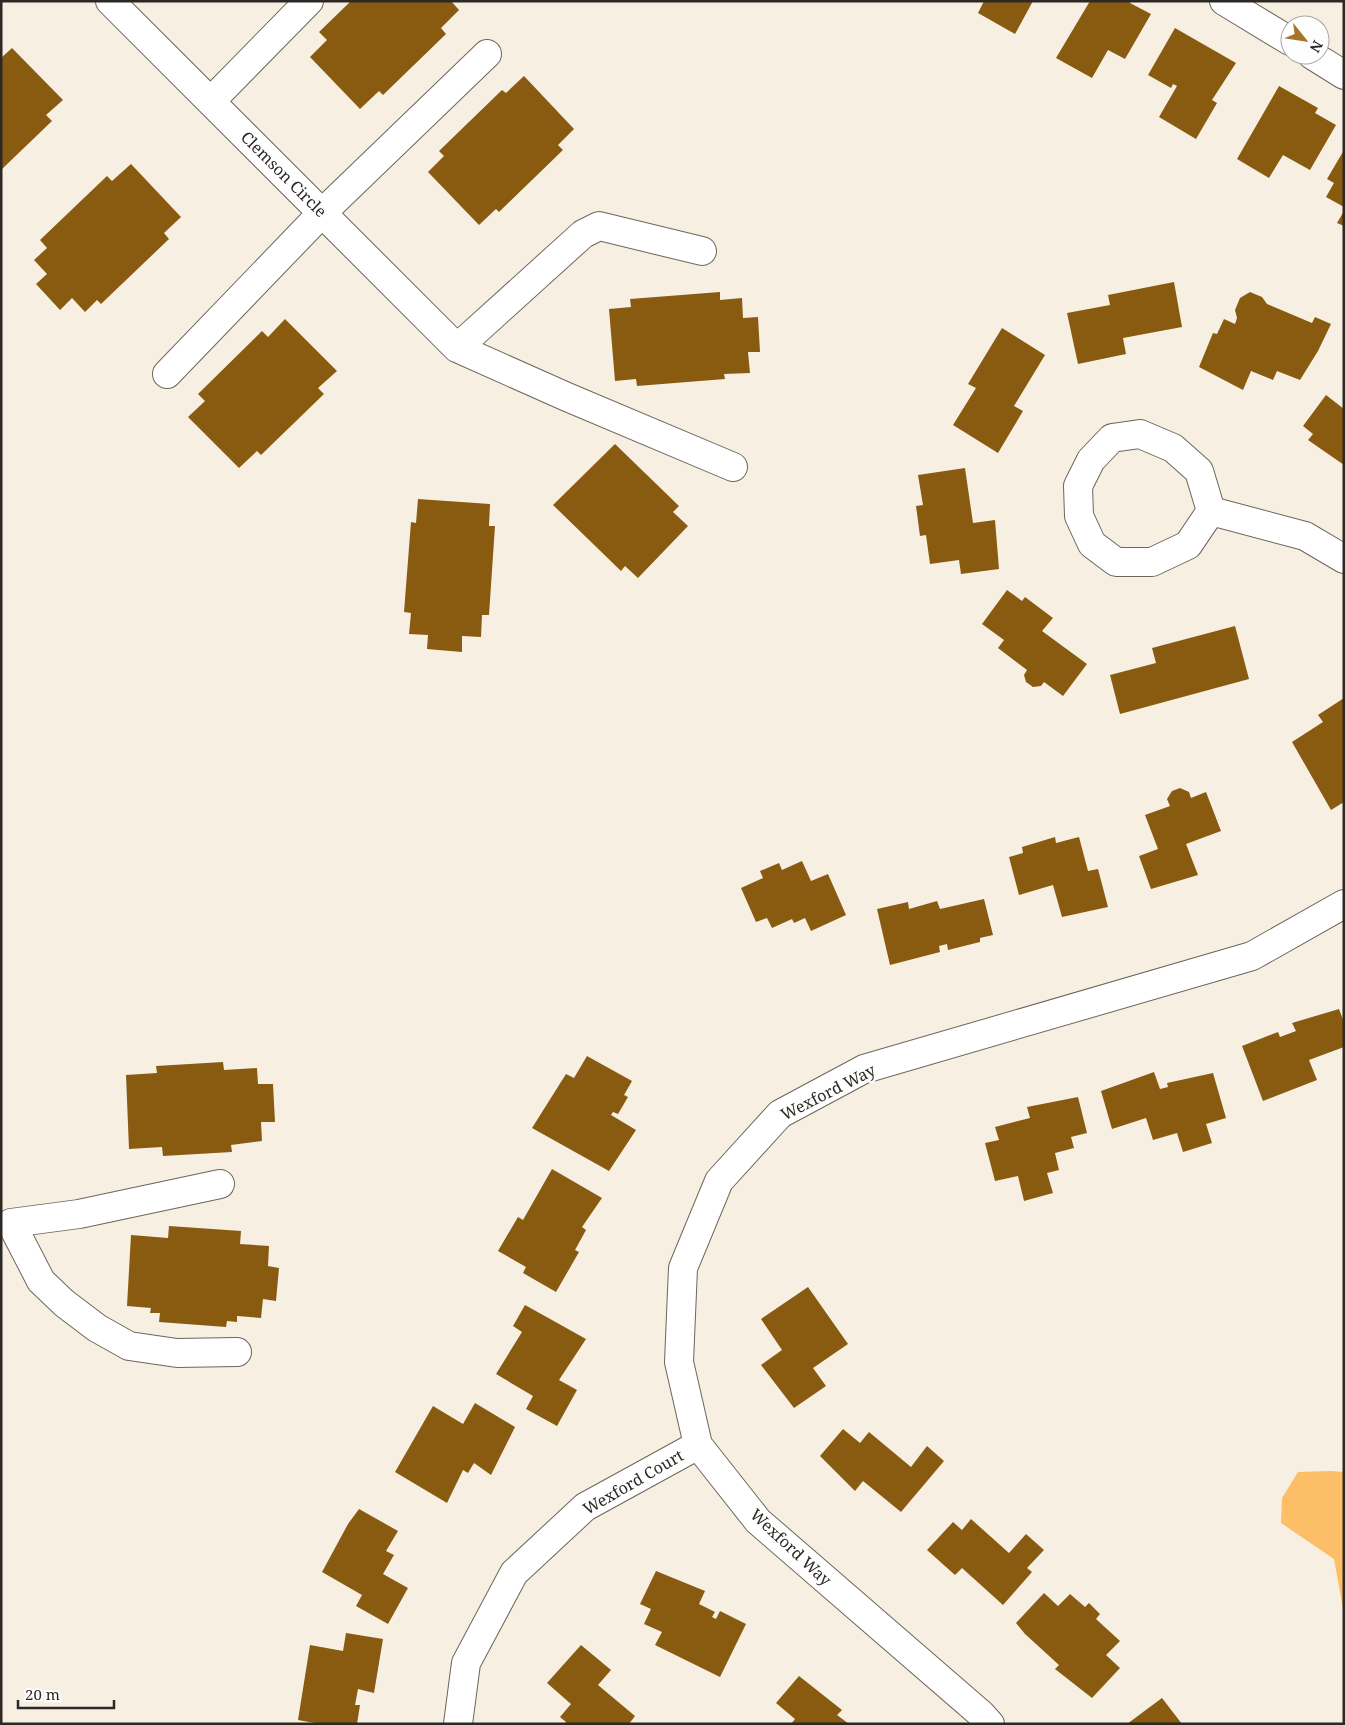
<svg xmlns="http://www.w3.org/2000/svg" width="1345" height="1725" font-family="'Noto Serif',serif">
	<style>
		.water { fill: #fcbe66 }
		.building { fill: #885b10 }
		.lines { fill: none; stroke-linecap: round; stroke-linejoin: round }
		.minor-casing { stroke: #6d665b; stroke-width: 30 }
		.minor { stroke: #fff; stroke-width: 28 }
		.labels { text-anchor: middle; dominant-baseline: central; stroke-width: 5; stroke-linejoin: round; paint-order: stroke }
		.street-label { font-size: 16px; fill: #2c2924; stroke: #fefefe }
	</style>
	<rect width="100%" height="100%" fill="#f8efe3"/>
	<path class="water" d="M1331,1471L1344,1472V1614L1334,1559L1281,1523L1282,1498L1298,1472Z"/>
	<path class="building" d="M351,1H451L459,10L441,28L446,34L383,95L379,91L360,109L310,57L327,40L319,32Z
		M984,1H1033L1015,34L978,13Z
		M1090,1H1131L1130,3L1151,14L1125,59L1108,50L1092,78L1056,58Z
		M1175,28L1236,63L1212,100L1217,103L1196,139L1159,117L1177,86L1173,84L1171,88L1148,75Z
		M12,48L63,100L46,115L52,121L1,170V58Z
		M524,76L574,129L558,145L563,150L499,212L496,209L479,225L428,172L444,156L439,151L502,90L506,93Z
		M1279,86L1318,108L1315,113L1336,125L1310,170L1283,155L1269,178L1237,159Z
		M1344,150V207L1326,197L1334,183L1327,179Z
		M131,164L181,217L164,233L169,239L101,304L97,300L85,312L72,298L60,310L36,284L47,274L34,260L47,248L40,240L107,176L112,181Z
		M1344,211V226L1337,223Z
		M1174,282L1182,327L1123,338L1126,354L1078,364L1067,313L1110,305L1108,295Z
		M720,292V300L742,298L743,318L758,317L760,352H748L750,373L724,374L725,379L637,386L636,379L615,381L609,309L631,307L630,299Z
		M1250,292L1262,297L1267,304L1312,323L1315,317L1331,324L1318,351L1300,380L1277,371L1273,380L1251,371L1243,390L1199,367L1213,333L1217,334L1224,319L1235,324L1237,318L1235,310L1240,298Z
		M285,319L337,371L318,388L324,394L261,455L257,451L239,468L188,417L205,401L198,394L262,331L268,337Z
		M1002,328L1045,355L1014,406L1023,411L998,453L953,425L976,388L968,384Z
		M1326,395L1344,409V465L1308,440L1313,434L1303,426Z
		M615,444L679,506L673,512L688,526L638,578L625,566L621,571L553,505Z
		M965,468L973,523L995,520L999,569L961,574L959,560L930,564L926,535L920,536L916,506L923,505L918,475Z
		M418,499L490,504L489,526H495L489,615H482L481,637L462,636V652L427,649L428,635L409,634L411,613L404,612L411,522L416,523Z
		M1007,590L1022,601L1025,597L1053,618L1042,631L1087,664L1063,696L1044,682L1041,686L1033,687L1026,682L1024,675L1027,670L998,648L1004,640L982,624Z
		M1235,626L1249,679L1120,714L1110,675L1156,663L1152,648Z
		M1344,698V802L1331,810L1292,742L1323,722L1318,715Z
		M1180,788L1189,792L1191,798L1206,792L1221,831L1186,844L1198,875L1151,889L1139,856L1158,849L1145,815L1170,806L1167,799L1172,791Z
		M1055,837L1056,843L1079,837L1088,871L1098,869L1108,907L1062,917L1053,885L1019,895L1009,857L1023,853L1022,847Z
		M802,861L811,881L828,874L846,915L811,931L805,918L794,923L792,919L772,928L767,918L756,922L741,888L763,878L760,871L779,863L782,870Z
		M984,899L993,935L980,938V942L948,950L947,944L939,946L940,952L890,965L877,909L908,902L909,909L937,901L940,909Z
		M1339,1009L1344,1022V1047L1309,1060L1317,1080L1263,1101L1242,1046L1278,1032L1280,1037L1296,1031L1292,1023Z
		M587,1056L632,1081L624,1095L628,1097L618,1114L613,1112L611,1115L636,1130L609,1171L532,1128L566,1074L574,1078Z
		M223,1062L224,1070L257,1068L258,1084H273L275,1122H261L262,1141L231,1145L232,1152L163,1156L162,1147L129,1149L126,1075L157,1073L156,1066Z
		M1154,1072L1160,1089L1168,1087L1167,1083L1213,1073L1226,1118L1206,1124L1212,1143L1183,1152L1177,1133L1153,1140L1146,1118L1112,1129L1101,1091Z
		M1078,1097L1087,1133L1071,1137L1074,1148L1055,1153L1059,1170L1047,1173L1053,1193L1024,1201L1018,1176L995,1181L985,1143L999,1140L995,1127L1030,1118L1027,1107Z
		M552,1169L602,1198L582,1227L586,1230L575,1250L579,1252L556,1292L523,1273L526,1267L498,1251L518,1217L523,1220Z
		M169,1226L241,1231L240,1244L269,1246L268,1266L279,1268L276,1301L263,1299L261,1318L237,1316V1322L227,1321L226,1327L159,1322L160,1313H150L151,1308L127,1306L131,1235L168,1238Z
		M808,1287L848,1344L813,1368L826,1386L794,1408L761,1365L782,1350L761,1319Z
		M525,1305L586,1339L559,1380L577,1390L557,1426L526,1409L533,1396L496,1374L522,1332L513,1326Z
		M475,1403L515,1427L491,1475L474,1463L468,1473L463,1470L447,1503L395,1472L433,1406L463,1424Z
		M843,1429L860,1443L869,1432L911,1467L927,1446L944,1461L901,1512L863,1481L855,1491L820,1456Z
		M359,1509L398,1531L386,1551L394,1555L383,1574L408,1588L388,1624L356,1606L362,1595L322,1572L348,1524Z
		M971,1519L1009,1553L1026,1534L1044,1550L1027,1568L1032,1572L1003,1605L962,1568L955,1575L927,1550L953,1522L962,1530Z
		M656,1571L705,1591L699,1604L715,1612L712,1617L716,1619L720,1611L746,1624L720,1677L655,1645L662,1632L644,1624L651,1609L640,1604Z
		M1044,1593L1058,1606L1070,1594L1085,1607L1089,1603L1100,1614L1096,1619L1120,1641L1106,1655L1120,1668L1092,1698L1055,1669L1059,1665L1025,1634L1016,1623Z
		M346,1633L383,1639L374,1693L358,1689L355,1705H360L357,1724H320L298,1720L310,1645L343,1651Z
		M581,1645L611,1670L598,1685L635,1716L629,1724H565L566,1722L560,1717L571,1704L547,1683Z
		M799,1676L842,1710L837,1715L849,1724H791L795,1719L776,1703Z
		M1162,1698L1182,1724H1127Z"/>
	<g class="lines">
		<g class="minor-casing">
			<path id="minor" d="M110,1L457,348L567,397L733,467
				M1224,1L1290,41
				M1312,55L1344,75
				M211,101L309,1
				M457,348L583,234L599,226L702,251
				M167,374L322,213L487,54
				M1140,434L1173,448L1199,471L1211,511L1188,545L1152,562H1116L1092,544L1079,516L1078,486L1091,460L1112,438Z
				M1211,511L1305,536L1344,559
				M11,1223L41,1281L64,1303L97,1328L129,1346L177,1353L237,1352
				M11,1223L79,1214L220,1184
				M458,1724L466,1663L514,1573L585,1507L698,1445
				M990,1724L981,1714L758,1521L698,1445L679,1362L683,1268L719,1181L780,1114L864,1069L1252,956L1344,904"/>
		</g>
		<use href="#minor" class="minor"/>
	</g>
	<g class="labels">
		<g class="street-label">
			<text transform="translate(284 174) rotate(45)">Clemson Circle</text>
			<text transform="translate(828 1092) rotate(-27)">Wexford Way</text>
			<text transform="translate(633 1482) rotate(-30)">Wexford Court</text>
			<text transform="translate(791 1547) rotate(43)">Wexford Way</text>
		</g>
	</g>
	<rect width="1345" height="1725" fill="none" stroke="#2c2924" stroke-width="5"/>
	<g transform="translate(1305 40) rotate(120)"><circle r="24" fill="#fefefe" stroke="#aaa9a7"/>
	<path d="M0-4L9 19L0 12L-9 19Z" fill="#a6752a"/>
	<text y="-8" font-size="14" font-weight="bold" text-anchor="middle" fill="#2c2924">N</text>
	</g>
	<path d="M18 1700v8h96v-8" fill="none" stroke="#2c2924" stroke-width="2.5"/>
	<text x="25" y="1700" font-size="15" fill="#2c2924" stroke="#fefefe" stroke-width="4" paint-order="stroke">20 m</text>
</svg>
